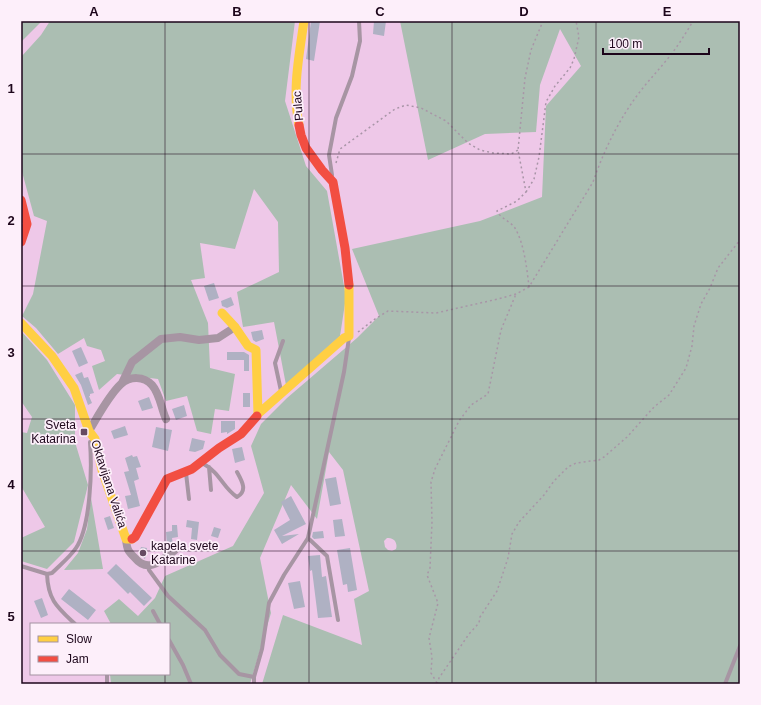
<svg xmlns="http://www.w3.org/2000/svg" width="761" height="705" font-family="Helvetica,sans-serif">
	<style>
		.forest { fill: #abbeb2; fill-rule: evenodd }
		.building { fill: #afb1c3 }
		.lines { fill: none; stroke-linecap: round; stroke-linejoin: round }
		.path { stroke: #a895a7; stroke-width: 1.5; stroke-dasharray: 2 3; stroke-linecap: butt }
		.lane { stroke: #a795a3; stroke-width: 4 }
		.street { stroke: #a795a3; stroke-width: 8 }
		.slow { stroke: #ffcf43; stroke-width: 9 }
		.jam { stroke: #f24e42; stroke-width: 9 }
		.grid { fill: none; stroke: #1d061b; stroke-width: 1; stroke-opacity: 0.55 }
		.poi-dot { fill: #664a63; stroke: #fdeffa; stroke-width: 1.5 }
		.labels { text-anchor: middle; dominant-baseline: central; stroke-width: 3.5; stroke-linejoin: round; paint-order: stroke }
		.street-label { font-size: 12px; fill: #1d061b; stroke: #fdeffa }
		.poi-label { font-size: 12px; fill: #1d061b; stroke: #fdeffa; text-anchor: end }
		.neatline { fill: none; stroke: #1d061b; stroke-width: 1.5 }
		.grid-label { font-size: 13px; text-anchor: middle; font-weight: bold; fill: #1d061b }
	</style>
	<rect width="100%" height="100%" fill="#eec8e8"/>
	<path class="forest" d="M21,21H42L21,42Z
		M50,21H295L285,101L306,166L327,191L346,297L340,336L286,385L274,322L243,327L237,292L279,272L278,222L254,189L235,249L200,243L205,278L191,280L208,323L210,368L235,374L229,411L215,409L211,434L197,431L187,396L166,401L158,379L117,374L99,390L92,366L105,361L101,350L87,346L84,338L58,354L36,328L22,316L33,294L47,221L34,216L21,168V57L41,35Z
		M400,21H740V684H262L283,615L362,645L354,599L369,591L343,470L329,452L317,519L291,485L260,558L271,613L250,684H111L110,674H169V624H111L104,611L119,599L138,616L155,598L165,576L233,546L264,493L251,446L261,424L287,398L357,338L379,316L352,249L480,221L542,197L546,106L581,66L560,29L540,85L536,132L485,134L428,160ZM387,538C394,537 398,543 396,549L392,551L388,550L385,547L384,541Z
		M21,331L47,360L75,405V442L88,485L74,542L47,569L21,561V538L45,527L21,486V432L27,433L32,417L21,401Z
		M91,498L103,569L64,570L78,553L87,529Z"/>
	<path class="building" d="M311,21H320L314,61L306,59Z
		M374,21H386L384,36L373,34Z
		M214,283L219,298L209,301L204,286Z
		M231,297L234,305L227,308L222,306L221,301Z
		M262,330L264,339L256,342L253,340L251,332Z
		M81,347L88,363L79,367L72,351Z
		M227,352H244L249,355V371H244V360H227Z
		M82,372L84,378L88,377L94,393L90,394V396H89L92,403L88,405L81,385L75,375Z
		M243,393H250V407H243Z
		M149,397L153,408L142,411L138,401Z
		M184,405L187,416L176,420L172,409Z
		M221,421H235V429L227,434V432L221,433Z
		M125,426L128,435L114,439L111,431Z
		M156,427L172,430L168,451L152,447Z
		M192,438L205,441L203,449L195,452L189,451Z
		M242,447L245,460L235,463L232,449Z
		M132,455L133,457L137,456L141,467L136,468L139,479L134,481L140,506L128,509L125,496L131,495L124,472L129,471L125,458Z
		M336,477L341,504L330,506L325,479Z
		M291,496L306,524L282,536L299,534L282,544L274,530L290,520L281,502Z
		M110,516L114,528L108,530L104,518Z
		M342,519L345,536L335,537L333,520Z
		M187,520L199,522L197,540L191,539L192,528L186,527Z
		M172,525H177L178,537L172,538L173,545L167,547L166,532L172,531Z
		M214,527L221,529L218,538L211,536Z
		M323,531L324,538L314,539L312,537L313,532Z
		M141,547L147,548L145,559L139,554Z
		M350,548L357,590L348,592L347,584L343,585L337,550Z
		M320,555L322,577L326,576L332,617L318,618L312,570L310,571L308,556Z
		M116,564L152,598L144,606L130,592L128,594L107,573Z
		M300,581L305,607L294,609L288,583Z
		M69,589L96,610L88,620L61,599Z
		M42,598L48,615L41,618L34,601Z"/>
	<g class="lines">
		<path class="path" d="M336,163L340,149L395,109L406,105L421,108L446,121L468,143L480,150L493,153L511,154L518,150
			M526,192L534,179L539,157L546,102L555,86L570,68L574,59L579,37L576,21
			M529,287C527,269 524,243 515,228C510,221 501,219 497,211L517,201L526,192L518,150L525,78L531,50L543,21
			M358,332L375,319L388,311L436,313L498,299L516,294L529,287L593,182C603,153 617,123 636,97C646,83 658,71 669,57C678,46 686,33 693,21
			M437,683L431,673L432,657L429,638L438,603L427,575L430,568L432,522L431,482L435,469L459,421L471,405L488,394L501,330L516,294
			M437,684L439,678L469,634L479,623L480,617L497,591L508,558L512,534L519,522L544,495L554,481L568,467L576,463L599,460L604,457L627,437L654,407L669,395L686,368L692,346L694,326L701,304L710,288L718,268L740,240"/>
		<path class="lane" d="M332,175L329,155L336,118L352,76L360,41L359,21
			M281,391L275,363L283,341
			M202,463C221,473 222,487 237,497C248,491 242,481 237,472
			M209,467L211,490
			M186,473L189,499
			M308,538L327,556L338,620
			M21,566L47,574L52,573C60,565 70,557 76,548C91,526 92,468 90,442
			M148,566L149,570L168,596L205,630L220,655L239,674L254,677V684
			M47,574C48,600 57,607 75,624
			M153,611L160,624
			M169,640L183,665L191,684
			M254,677L262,649L269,603L284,575L308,538L344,372L349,338
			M107,684V674
			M725,684L740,646"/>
		<path class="street" d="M122,383L132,362L161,339L180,337L199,340L218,338L235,327
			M89,431C98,416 109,395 121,384C130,376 144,376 152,385C160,394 161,408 166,419
			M126,539C127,550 128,551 135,558C148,574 162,560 175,550"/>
		<path class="slow" d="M299,125C292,90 299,56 304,21
			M222,313L235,327L248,346L256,350L258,414L257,416
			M21,323L52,356L74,388L89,431L95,439L102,470L126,539H132
			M258,414L344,338L349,336V285"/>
		<path class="jam" d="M299,125L301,135L306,148L322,170L333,182L345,248L349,285
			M21,200L27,224L21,242
			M132,539L135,537L167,479L192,469L219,448L241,434L257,416"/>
	</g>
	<path class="grid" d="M165,21V624M309,21V684M452,21V684M596,21V684M21,154H740M21,286H740M21,419H740M21,551H740M165,674V684"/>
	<g class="poi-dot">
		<rect x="80" y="428" width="8" height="8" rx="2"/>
		<circle cx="143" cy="553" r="4"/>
	</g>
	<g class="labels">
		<g class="street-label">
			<text transform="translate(298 106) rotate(-95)">Pulac</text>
			<text transform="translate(109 484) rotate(72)">Oktavijana Valića</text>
		</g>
		<g class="poi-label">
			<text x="76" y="425">Sveta<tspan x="76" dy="14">Katarina</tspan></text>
			<text x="151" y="546" text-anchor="start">kapela svete<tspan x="151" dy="14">Katarine</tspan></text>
		</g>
	</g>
	<rect width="761" height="705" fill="none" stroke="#fdeffa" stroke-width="44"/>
	<rect x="30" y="623" width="140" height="52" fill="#fdeffa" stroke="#a392a1"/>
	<rect x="38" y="636" width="20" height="6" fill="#ffcf43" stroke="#a392a1"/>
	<text x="66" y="643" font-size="12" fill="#1d061b">Slow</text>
	<rect x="38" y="656" width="20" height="6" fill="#f24e42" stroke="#a392a1"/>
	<text x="66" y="663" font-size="12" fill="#1d061b">Jam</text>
	<path d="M603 48v6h106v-6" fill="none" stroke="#1d061b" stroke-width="2"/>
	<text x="609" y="48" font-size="12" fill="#1d061b" stroke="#fdeffa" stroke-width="3" paint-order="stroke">100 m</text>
	<rect x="22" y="22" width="717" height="661" class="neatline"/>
	<g class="grid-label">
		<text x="94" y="16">A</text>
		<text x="237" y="16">B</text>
		<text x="380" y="16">C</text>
		<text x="524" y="16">D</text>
		<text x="667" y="16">E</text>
		<text x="11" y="93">1</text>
		<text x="11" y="225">2</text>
		<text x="11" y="357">3</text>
		<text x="11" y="489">4</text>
		<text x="11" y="621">5</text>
	</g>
</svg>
